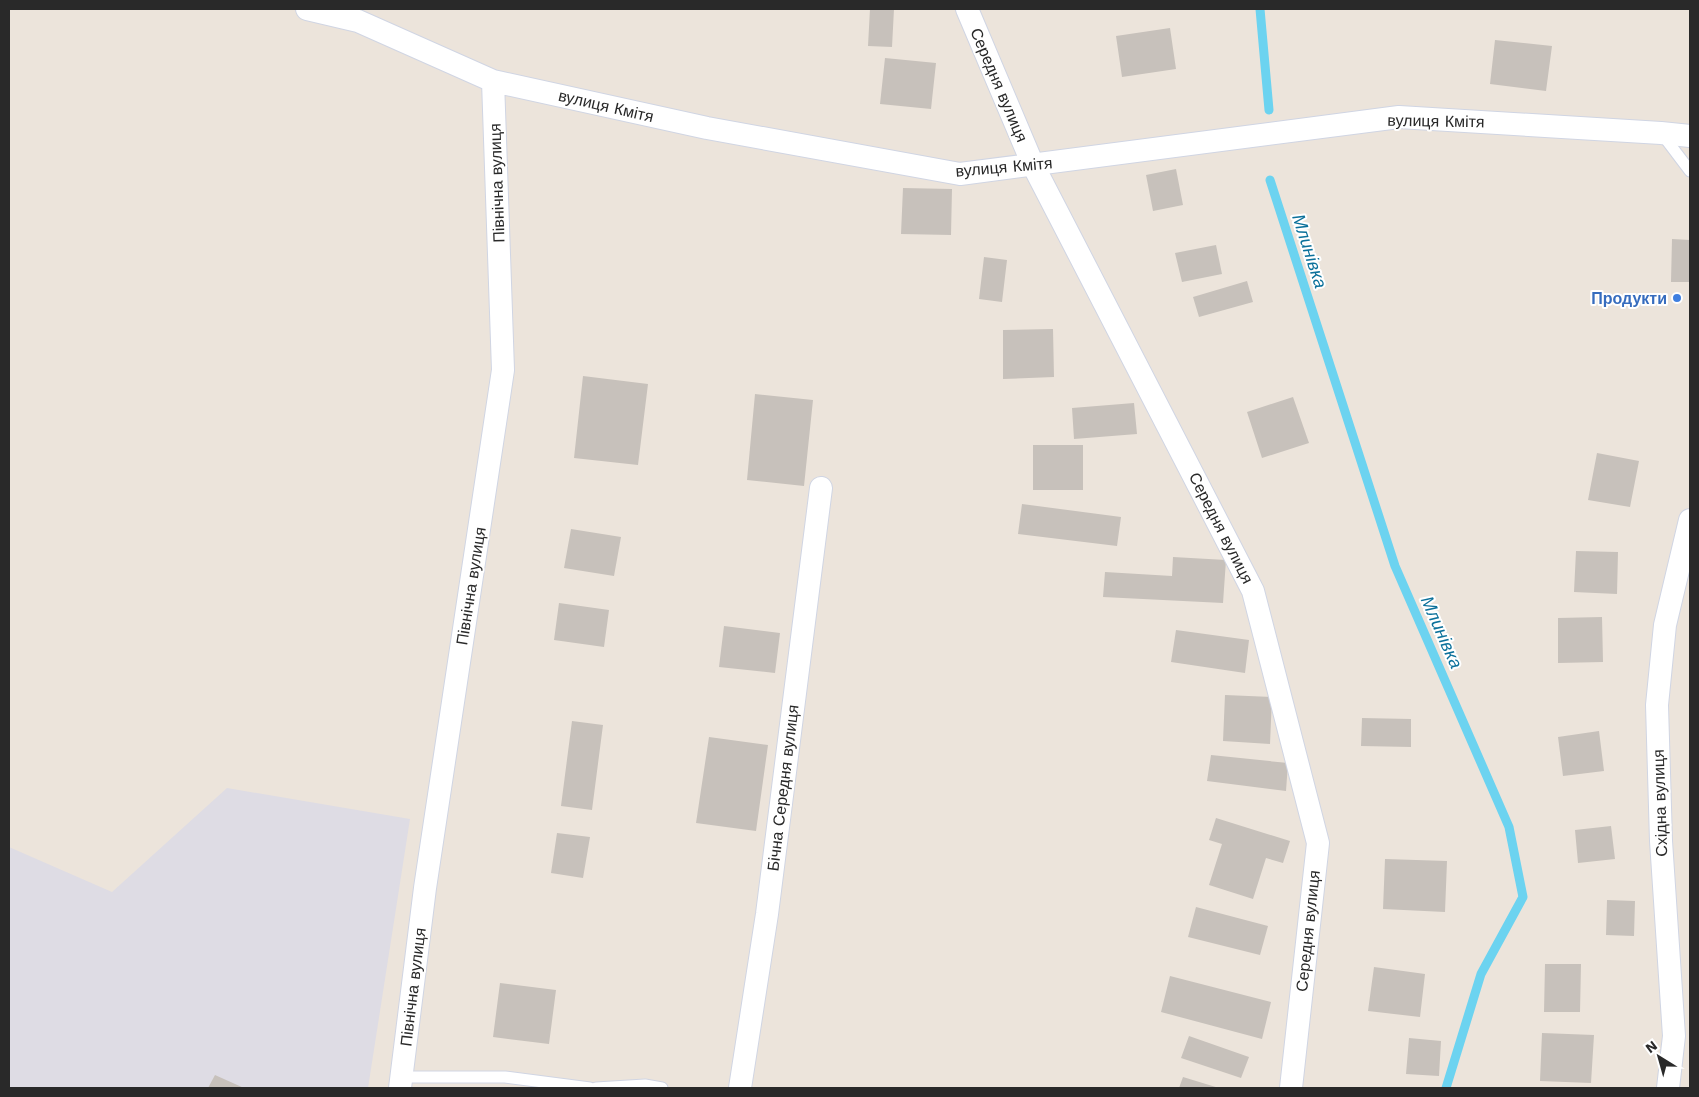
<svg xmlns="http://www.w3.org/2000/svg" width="1699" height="1097" font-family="'Work Sans',sans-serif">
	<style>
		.industrial { fill: #dedce4 }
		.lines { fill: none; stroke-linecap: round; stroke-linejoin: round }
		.stream { stroke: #6cd3f0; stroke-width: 9 }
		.building { fill: #c7c1bb }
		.service-casing { stroke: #d0d5e3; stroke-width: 13 }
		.minor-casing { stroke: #d0d5e3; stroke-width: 24 }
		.service { stroke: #fff; stroke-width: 11 }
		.minor { stroke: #fff; stroke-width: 22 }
		.shop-dot { fill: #3f7fe0; stroke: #fff; stroke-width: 2 }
		.labels { text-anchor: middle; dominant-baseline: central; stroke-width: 4; stroke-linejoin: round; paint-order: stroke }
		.street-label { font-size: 16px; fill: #292929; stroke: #fff }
		.shop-label { font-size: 16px; font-weight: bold; fill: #366cbe; stroke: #fff; text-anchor: end }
		.water-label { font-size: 18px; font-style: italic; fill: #0c719b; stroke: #fff }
	</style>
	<rect width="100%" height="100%" fill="#ece4db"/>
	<path class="industrial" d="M227,788L410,819L368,1088H9V847L112,892Z"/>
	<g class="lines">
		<path class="stream" d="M1260,9L1269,110
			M1270,180L1395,566L1509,827L1523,897L1481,974L1446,1088"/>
	</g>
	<path class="building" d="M870,9H894L892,47L868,46Z
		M1170,28L1176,69L1122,77L1116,36Z
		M1495,40L1552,46L1546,91L1490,84Z
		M885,58L936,63L931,109L880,104Z
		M1176,169L1183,205L1153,211L1146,175Z
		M903,188L952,189L951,235L901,234Z
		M1672,239L1690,240V282H1671Z
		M1216,245L1222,274L1182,282L1175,253Z
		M984,257L1007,260L1002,302L979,299Z
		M1247,281L1253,302L1199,317L1193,297Z
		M1053,329L1054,377L1003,379V330Z
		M583,376L648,384L638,465L574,458Z
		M755,394L813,400L804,486L747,480Z
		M1293,397L1309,443L1262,458L1247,412Z
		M1134,403L1137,434L1074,439L1072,408Z
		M1033,445H1083V490H1033Z
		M1597,453L1639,461L1630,507L1588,500Z
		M1022,504L1121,517L1117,546L1018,534Z
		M571,529L621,537L614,576L564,568Z
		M1576,551L1618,552L1617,594L1574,592Z
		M1173,557L1226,560L1223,603L1103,597L1105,572L1172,576Z
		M559,603L609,610L604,647L554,640Z
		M1602,617L1603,662L1558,663V618Z
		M724,626L780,633L775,673L719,667Z
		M1176,630L1249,640L1245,673L1171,662Z
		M1225,695L1272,697L1270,744L1223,741Z
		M1362,718L1411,719V747L1361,746Z
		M572,721L603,725L592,810L561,806Z
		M1599,731L1604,771L1563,776L1558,737Z
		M709,737L768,745L756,831L696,823Z
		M1211,755L1288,763L1286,791L1207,781Z
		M1216,818L1290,841L1283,863L1266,858L1253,899L1209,885L1222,844L1209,840Z
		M1611,826L1615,859L1578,863L1575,830Z
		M557,833L590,837L583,878L551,873Z
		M1385,859L1447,861L1445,912L1383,909Z
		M1607,900L1635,901L1634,936L1606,935Z
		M1196,907L1268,926L1260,955L1188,937Z
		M1545,964H1581L1580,1012H1544Z
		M1374,967L1425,974L1420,1017L1368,1011Z
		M1170,976L1271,1002L1262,1039L1161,1012Z
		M500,983L556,990L549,1044L493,1037Z
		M1542,1033L1594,1035L1591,1083L1540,1081Z
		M1189,1036L1249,1057L1241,1078L1181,1058Z
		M1409,1038L1441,1041L1439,1076L1406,1074Z
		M215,1075L244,1088H208Z
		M1183,1077L1219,1088H1179Z"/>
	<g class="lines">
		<g class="service-casing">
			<path id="service" d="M1662,134L1690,171
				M402,1077H505L590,1088
				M596,1088L645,1085L662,1088"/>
		</g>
		<g class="minor-casing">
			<path id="minor" d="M307,9L358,21L493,81L707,128L960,174L1399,117L1661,133L1690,136
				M967,9L1033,165L1253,591L1318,843L1291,1088
				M400,1088L425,888L503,370L493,81
				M740,1088L767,914L821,488
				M1668,1088L1674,1036L1661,841L1657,705L1665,625L1690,520"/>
		</g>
		<use href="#service" class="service"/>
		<use href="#minor" class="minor"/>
	</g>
	<circle class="shop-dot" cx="1677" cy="298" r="5"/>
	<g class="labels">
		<g class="street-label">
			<text transform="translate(999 85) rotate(67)">Середня вулиця</text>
			<text transform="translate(606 106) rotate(13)">вулиця Кмітя</text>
			<text transform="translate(1436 121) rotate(1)">вулиця Кмітя</text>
			<text transform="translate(1004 167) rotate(-5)">вулиця Кмітя</text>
			<text transform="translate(497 183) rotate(-92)">Північна вулиця</text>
			<text transform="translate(1221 528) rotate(63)">Середня вулиця</text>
			<text transform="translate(471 586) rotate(-81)">Північна вулиця</text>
			<text transform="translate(783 788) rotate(-83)">Бічна Середня вулиця</text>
			<text transform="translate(1660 803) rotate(-92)">Східна вулиця</text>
			<text transform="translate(1308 931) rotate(-84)">Середня вулиця</text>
			<text transform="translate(413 987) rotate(-83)">Північна вулиця</text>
		</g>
		<g class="shop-label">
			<text x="1667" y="298">Продукти</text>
		</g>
		<g class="water-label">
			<text transform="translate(1310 251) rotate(72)">Млинівка</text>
			<text transform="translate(1442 632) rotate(66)">Млинівка</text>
		</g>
	</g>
	<rect width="1699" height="1097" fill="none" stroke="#292929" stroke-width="20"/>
	<g transform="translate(1659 1057) rotate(323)" stroke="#ffffff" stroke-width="4" paint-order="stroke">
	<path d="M0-4L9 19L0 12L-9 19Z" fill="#292929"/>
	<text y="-8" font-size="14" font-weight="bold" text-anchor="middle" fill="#292929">N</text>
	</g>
</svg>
